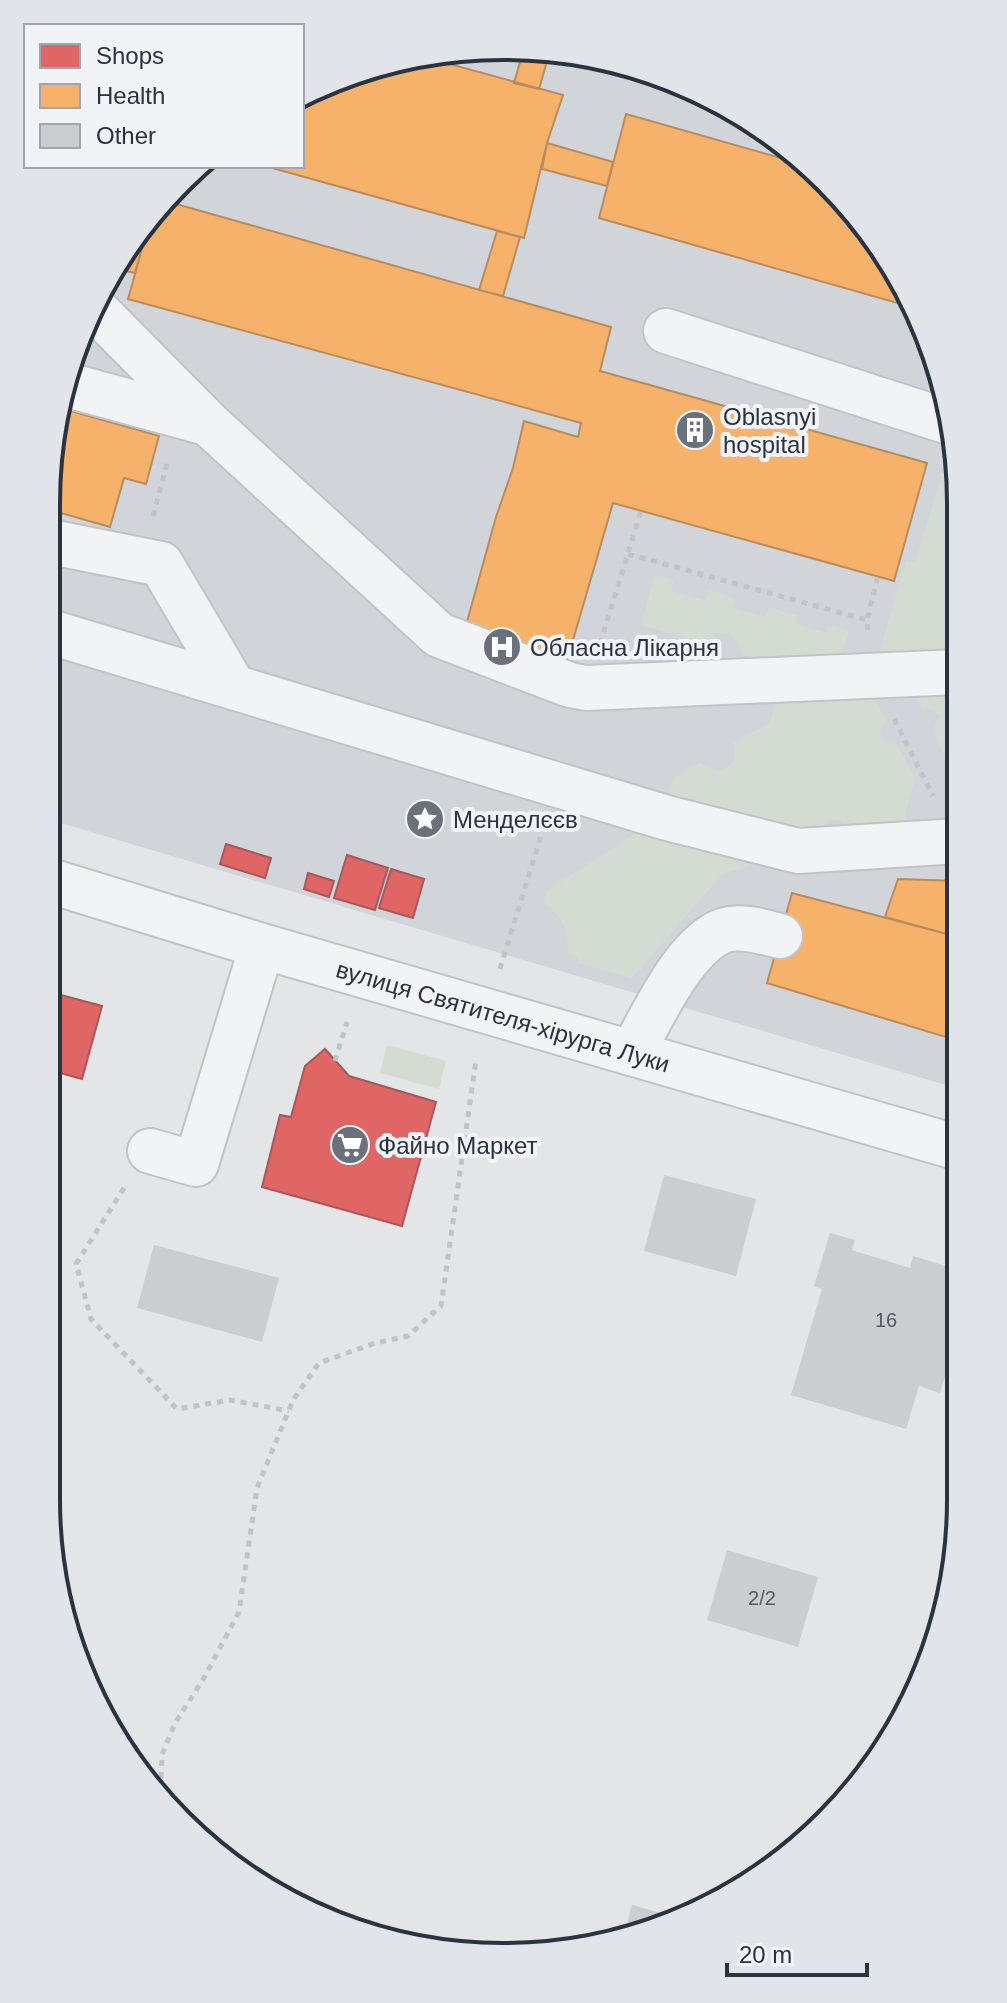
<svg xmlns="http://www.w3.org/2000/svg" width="1007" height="2003" font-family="Arial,sans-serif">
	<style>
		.built { fill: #d1d5da }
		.green { fill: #d4dbd3 }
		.shops { fill: #e06666; stroke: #a9575b; stroke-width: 2 }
		.health { fill: #f6b26b; stroke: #b98c5e; stroke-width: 2 }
		.building { fill: #cbcdcf }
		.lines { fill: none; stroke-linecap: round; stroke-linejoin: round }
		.minor-casing { stroke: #c1c3c5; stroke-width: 48 }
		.path { stroke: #c1c3c6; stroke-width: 5; stroke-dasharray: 6 6; stroke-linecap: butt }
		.minor { stroke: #f2f3f5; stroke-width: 44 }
		.labels { text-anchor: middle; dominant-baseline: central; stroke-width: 8; stroke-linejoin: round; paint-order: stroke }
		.number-label { font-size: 20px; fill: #535a64 }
		.poi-label { font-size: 24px; fill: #2a3340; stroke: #f1f3f7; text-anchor: start }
		.street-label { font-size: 24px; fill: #2a3340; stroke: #f1f3f7 }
		.rim { fill: none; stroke: #2a3340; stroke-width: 4 }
	</style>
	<rect width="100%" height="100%" fill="#e3e5e7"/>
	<path class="built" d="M533,47L705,93L805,159L884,249L926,329L957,444L959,1089L47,819V474L93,302L197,166H302V102L356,70Z"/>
	<path class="green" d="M943,471L957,475L958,658L877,661L906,561L915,563Z
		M655,575L674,580L671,591L706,601L709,590L735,598L732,608L766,617L769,607L798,616L796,624L826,633L829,625L849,631L839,662L776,664L743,655L739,643L730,634H716L706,644L641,625Z
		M958,685V755L946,758L933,731L939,716L931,708L922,709L911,687Z
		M869,689L886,721L881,726L880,738L889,743H896L915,779L905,814V826L849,827L838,819L831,820L825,826V833L801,835L666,803L673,778L700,763L718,771C733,767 738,758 733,743L770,723L778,693Z
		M649,825L700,838L708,852L726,844L755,860L753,865L726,873L718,879L632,978L577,963L578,957L568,954C569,933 563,915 544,904L546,891Z
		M387,1045L446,1061L439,1089L380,1073Z"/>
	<path class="shops" d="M226,844L271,858L265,878L220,864Z
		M347,855L388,868L375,910L334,898Z
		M391,869L424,879L413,918L379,908Z
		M308,873L334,881L329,897L304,889Z
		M46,991L102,1006L82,1079L46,1069Z
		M325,1049L349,1076L436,1102L402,1226L262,1187L280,1115L291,1117L305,1066Z"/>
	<path class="health" d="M533,47L550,51L539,89L514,83L524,48Z
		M435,60L563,95L547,143L524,238L265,166H302V102L356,70Z
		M626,114L812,167L884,249L915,308L599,218Z
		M547,143L613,162L607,186L542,169Z
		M169,202L611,327L600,371L927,463L894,581L613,503L566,664L465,629L496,517L513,468L524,421L578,437L581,423L128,299L147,231Z
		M147,231L135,273L118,269Z
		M497,231L520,237L503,296L479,290Z
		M64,409L159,436L146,484L124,478L110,527L47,509V474Z
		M898,879L958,881V937L885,917Z
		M792,893L958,937L959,1041L767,983Z"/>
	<path class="building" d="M664,1175L756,1199L736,1276L644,1251Z
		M830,1233L855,1240L852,1250L910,1268L913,1256L959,1270L960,1352L953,1350L940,1393L919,1386L906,1429L791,1395L822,1289L814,1286Z
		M154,1245L279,1278L262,1342L137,1308Z
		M727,1550L818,1577L798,1647L707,1620Z
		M632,1905L679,1918L624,1935Z"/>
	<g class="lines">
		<g class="minor-casing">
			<g id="minor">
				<path d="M92,306L209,424L439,635L570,685L586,688L958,672"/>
				<path d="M666,331L952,423"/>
				<path d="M71,386L207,423"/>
				<path d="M47,546L56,543L161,564L233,686"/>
				<path d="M47,631L667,818L798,851L958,841"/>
				<path id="s1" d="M47,880L262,946L959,1148"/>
				<path d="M632,1053C651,1019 685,943 725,930C742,925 764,932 780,936"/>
				<path d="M150,1151L196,1164L262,946"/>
			</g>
		</g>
		<path class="path" d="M153,516L168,460
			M628,554L867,620
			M868,630L867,620L878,576
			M600,644L641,511
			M894,719L933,796
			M500,969L543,829
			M335,1061L347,1022
			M124,1188L76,1264L91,1319L177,1409L230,1400L289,1411
			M186,1818L161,1783L162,1755L175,1723L204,1678L239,1612L257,1488L293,1400L319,1363L375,1343L408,1336L441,1306L476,1060"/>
		<use href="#minor" class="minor"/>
	</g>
	<defs>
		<g id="building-disc" transform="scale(2)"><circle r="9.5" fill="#6b717a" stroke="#f1f3f7"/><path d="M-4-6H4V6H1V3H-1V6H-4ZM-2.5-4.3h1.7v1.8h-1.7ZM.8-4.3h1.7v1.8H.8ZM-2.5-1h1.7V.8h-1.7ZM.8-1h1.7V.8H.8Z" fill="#fff"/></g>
		<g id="hospital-disc" transform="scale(2)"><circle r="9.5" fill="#6b717a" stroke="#f1f3f7"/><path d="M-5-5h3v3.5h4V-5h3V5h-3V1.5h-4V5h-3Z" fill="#fff"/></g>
		<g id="sight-disc" transform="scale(2)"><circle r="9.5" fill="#6b717a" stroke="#f1f3f7"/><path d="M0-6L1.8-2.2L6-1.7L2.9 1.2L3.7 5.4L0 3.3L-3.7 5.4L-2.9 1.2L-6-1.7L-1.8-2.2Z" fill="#fff"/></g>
		<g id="supermarket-disc" transform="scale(2)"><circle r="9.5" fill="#6b717a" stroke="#f1f3f7"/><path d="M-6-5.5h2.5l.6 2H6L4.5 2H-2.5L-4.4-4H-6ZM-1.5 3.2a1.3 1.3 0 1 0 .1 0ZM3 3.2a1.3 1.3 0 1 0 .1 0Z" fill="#fff"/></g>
	</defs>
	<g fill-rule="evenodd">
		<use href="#building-disc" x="695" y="430"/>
		<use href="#hospital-disc" x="502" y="647"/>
		<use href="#sight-disc" x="425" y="819"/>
		<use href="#supermarket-disc" x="350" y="1145"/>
	</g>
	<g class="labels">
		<g class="number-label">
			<text x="886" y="1320">16</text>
			<text x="762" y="1598">2/2</text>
		</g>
		<g class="poi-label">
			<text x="723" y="416">Oblasnyi<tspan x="723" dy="28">hospital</tspan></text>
			<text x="530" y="647">Обласна Лікарня</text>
			<text x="453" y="819">Менделєєв</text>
			<text x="378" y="1145">Файно Маркет</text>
		</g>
		<g class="street-label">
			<text stroke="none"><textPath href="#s1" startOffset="476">вулиця Святителя-хірурга Луки</textPath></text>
		</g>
	</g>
	<path d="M0 0H1007V2003H0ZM503 60H504A443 443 0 0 1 947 503V1500A443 443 0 0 1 504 1943H503A443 443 0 0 1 60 1500V503A443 443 0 0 1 503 60Z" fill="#e1e4e8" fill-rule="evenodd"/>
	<path class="rim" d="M503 60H504A443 443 0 0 1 947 503V1500A443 443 0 0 1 504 1943H503A443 443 0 0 1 60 1500V503A443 443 0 0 1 503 60Z"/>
	<rect x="24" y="24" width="280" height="144" fill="#f1f3f7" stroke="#a1a6ae" stroke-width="2"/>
	<rect x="40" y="44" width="40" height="24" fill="#e06666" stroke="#a1a6ae" stroke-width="2"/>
	<text x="96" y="64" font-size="24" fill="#2a3340">Shops</text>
	<rect x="40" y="84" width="40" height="24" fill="#f6b26b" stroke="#a1a6ae" stroke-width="2"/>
	<text x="96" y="104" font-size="24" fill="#2a3340">Health</text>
	<rect x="40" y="124" width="40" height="24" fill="#cbcdcf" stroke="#a1a6ae" stroke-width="2"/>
	<text x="96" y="144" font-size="24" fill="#2a3340">Other</text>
	<path d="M727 1963v12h140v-12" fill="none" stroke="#2a3340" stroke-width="4"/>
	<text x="739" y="1963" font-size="24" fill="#2a3340" stroke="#f1f3f7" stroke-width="6" paint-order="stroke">20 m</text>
</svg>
